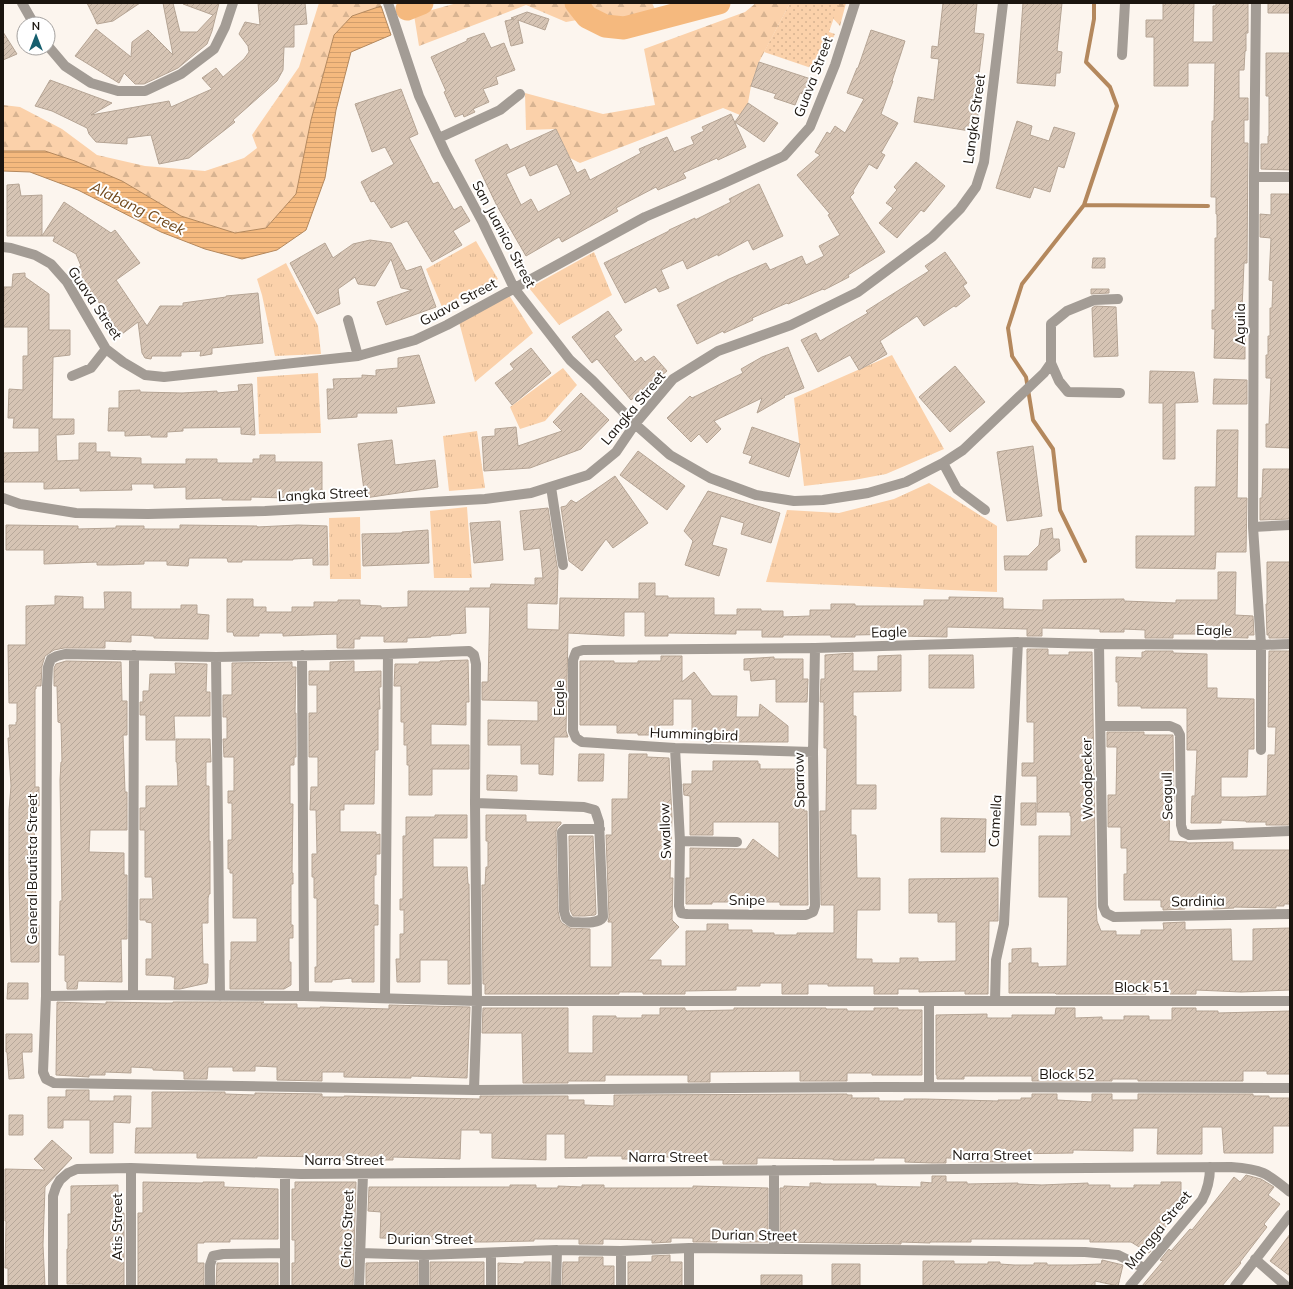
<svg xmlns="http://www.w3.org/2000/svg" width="1293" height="1289" font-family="Mulish,sans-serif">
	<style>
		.grass { fill: url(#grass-tufts) }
		.forest { fill: url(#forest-firs) }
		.park { fill: url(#park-dots) }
		.water { fill: url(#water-rules); stroke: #b4885d }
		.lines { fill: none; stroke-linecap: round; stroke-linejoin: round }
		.stream { stroke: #b4885d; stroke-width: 4 }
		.river { stroke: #f5b97e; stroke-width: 23 }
		.building { fill: url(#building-hatch); stroke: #b5a494; fill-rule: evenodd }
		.minor { stroke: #a39c95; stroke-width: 10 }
		.labels { text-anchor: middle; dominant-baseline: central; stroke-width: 4; stroke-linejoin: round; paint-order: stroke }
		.street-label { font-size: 14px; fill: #1b150f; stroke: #fff }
		.water-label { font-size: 15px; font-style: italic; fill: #71491d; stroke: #fff }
	</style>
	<defs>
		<pattern id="grass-tufts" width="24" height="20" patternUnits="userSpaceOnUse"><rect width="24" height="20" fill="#fbd1aa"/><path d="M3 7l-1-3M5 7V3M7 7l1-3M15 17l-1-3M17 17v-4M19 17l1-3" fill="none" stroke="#d7b391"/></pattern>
		<pattern id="forest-firs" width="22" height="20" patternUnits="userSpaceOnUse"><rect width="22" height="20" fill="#fbd1aa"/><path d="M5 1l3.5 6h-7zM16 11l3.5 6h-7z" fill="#d7b391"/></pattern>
		<pattern id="park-dots" width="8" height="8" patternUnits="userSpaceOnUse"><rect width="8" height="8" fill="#fbd1aa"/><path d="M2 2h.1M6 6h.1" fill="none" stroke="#d7b391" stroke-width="1.8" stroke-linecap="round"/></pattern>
		<pattern id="water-rules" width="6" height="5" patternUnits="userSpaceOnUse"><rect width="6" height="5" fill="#f5b97e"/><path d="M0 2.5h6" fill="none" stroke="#d19e6c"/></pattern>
		<pattern id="building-hatch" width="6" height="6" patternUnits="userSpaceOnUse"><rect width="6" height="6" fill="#d6c4b4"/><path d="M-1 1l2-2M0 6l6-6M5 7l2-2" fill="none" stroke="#b7a89a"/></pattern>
	</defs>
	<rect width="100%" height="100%" fill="#fcf5ee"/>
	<path class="grass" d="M476,241L498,279L442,307L426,269Z
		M594,252L612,295L559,325L529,288Z
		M286,263L318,326L321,354L275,356L262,295L257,279Z
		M509,295L533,333L475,382L459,322Z
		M892,355L944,449L886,474L854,480L804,486L794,398Z
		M563,368L577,385L545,421L520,429L510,407Z
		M318,373L321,433L259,434L257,377Z
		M477,431L485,488L449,491L443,436Z
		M929,483L997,526V592L766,582L787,510L839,513L894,499Z
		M467,507L472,578H434L430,511Z
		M360,517L361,579H330L329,518Z"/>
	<path class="forest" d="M319,3H380L381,6L352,16L334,35L311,120L296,194L266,228L235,233L181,216L122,181L3,151V105L20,107L62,129L97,155L145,166L205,171L244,158L257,148L252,135L299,67Z
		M457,3H652L657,13L633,19L605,15L566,22L526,5L419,46L414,15Z
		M756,3H790L759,62L751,86L748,103L740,115L723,108L580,163L570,158L556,129L526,130L525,93L603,114L655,105L644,49L745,12Z
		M819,3H846L840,26Z"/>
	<path class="park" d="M790,3H839L829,32L835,34L817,70L764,52Z"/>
	<path class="water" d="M381,6L391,35L351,52L336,110L325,178L306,230L277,250L242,259L205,249L161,232L78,190L30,172L3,171V151H45L75,161L122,181L181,216L235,233L266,228L296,194L311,120L334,35L352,16Z"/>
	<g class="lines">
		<path class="stream" d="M1084,205L1208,206
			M1012,355L1008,328L1022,284L1084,205L1117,106L1110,87L1086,62L1094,19V3
			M1012,356L1026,377L1033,420L1053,449L1060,510L1085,561"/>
		<path class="river" d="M576,3L587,17L605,26L624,28L719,3
			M407,9L422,3"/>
	</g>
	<path class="building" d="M87,3H140L113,21L97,24L94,17Z
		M163,3H173L180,32H197L213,15L183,4V3H219L212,31L207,44L178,68L144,84H135L124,73L119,83L75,56L96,29L131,57L132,42L148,30L173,55Z
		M258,3H305L307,24L294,25V47H284L283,70L277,81L233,120L235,122L189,158L159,164L151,135L127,138V144L96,142L89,134L87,128L52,111L35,106L50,80L112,103L91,115L169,101L171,107L212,89L202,78L216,68L223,77L244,59L249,52L248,46L239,34L245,22L260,25Z
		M943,3H977L974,33L984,34L975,106L979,107L976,132L914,122L918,97L934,100L939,59L931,58L932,46L938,47Z
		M1023,3H1062L1057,51L1062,52L1060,73H1056L1055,86L1017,83Z
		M1163,3H1194L1193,42H1213V6H1216V3H1248V33H1246V51H1245L1244,70H1239V98H1248V120H1244V143H1248L1247,263H1244L1242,309H1240V334H1245V359L1214,358L1215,329H1212V310H1215V238H1217V214H1216V197H1211L1212,121H1214L1215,63H1188V86H1154V37H1146V20H1163Z
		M1268,3H1290V13H1268Z
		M527,12L549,19L545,30L518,20L523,43L511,46L505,21L514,19L511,18Z
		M871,30L905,41L892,81H893L881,114L898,123L881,153L885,155L877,169L869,164L853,191L854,193L850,197L885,252L848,275L849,277L824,290L823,289L788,304L787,303L752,318L753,320L724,333L723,331L697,344L677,305L729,279L766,263L770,270L802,256L806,265L824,256L819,246L840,235L828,215L830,214L797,175L820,155L815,152L827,132L830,134L835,126L845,133L864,99L847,93L857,68H858Z
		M3,32L17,54L3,60Z
		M484,33L491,48L504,43L515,70L496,77L498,84L483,89L489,102L473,109L475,112L464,117L463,114L455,117L444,92L446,91L431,57L467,41V39Z
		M1266,53H1290V170L1261,169V144H1268V136H1269V96H1266Z
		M759,62L811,79L806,95L800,93L795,105L774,98L776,94L751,86Z
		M401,89L418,134L409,138L433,184L438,182L454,210L461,206L470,221L453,231L462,245L432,262L407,221L391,228L374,201L371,202L361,182L394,164L385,147L372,152L355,104Z
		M748,103L778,123L764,142L735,122Z
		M731,114L746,147L718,160L717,158L683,173L686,178L658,190L656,187L616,208L618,211L562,242L559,237L526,256L497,206L475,160L507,144L510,150L556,129L577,173L585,169L590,180L641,153L639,149L667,137L674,152L694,144L691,137L704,131L702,127ZM557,164L571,194L538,212L531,199L521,205L506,174L525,165L530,176Z
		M1017,121L1032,126L1030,135L1049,141L1054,127L1075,133L1064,168L1058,166L1050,192L1034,187L1030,198L996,188Z
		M916,162L945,186L924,212L921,210L897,238L879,223L893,208L886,203L897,190L894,187Z
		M19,184L21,196L42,195V236H7V185Z
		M759,184L783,236L753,250L748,240L718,256V254L687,269L683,260L661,270L669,288L659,292L656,287L625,303L604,263L669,231V230L695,218V220L731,202L729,199Z
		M1271,194H1290V448L1266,447V424H1269L1271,378H1266V355H1268V336H1270V308H1272L1273,281L1269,280L1271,238L1260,237V214L1271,215Z
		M64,202L111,233L115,230L140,263L116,280L147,326L160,306H183V303L226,297V296L258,293L263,343L212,348V354L200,356L201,351L181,352V356H152L151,359L145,358L142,353L138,322L122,334L105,314L107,313L74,270L81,266L76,254L53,241L55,236H42Z
		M370,240L391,243L406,271L421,266L436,307L386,325L377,302L412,290L401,288L391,259L375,286L358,284L355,277L338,289L340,304L317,314L290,263L325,243L333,258L353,244Z
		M945,252L967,283L963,286L970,296L956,307L954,306L924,326L917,316L880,341L887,354L859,370L850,355L818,372L801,340L816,333L820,341L868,313L866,311L929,271L925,266Z
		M1093,258H1105V268H1092Z
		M25,273V277L49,294V330H70V355L53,357L52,419H74V434L56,435L57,461L79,460V443H96V452H110V457L141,458V464H186V459H217V463H253V459H260V455H275V462H322V499L251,497V500H222V498L186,499V487L154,488V484H131L132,490L80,491V488L44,489V482H3V453L39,452V428H13L14,418H8L9,389L23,390V356H28V327H3L4,287H12L13,274Z
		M1091,289H1109V293L1091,294Z
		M1095,306L1116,307L1118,356L1094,357L1092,308Z
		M608,311L622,330L614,336L635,362L641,357L645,362L654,356L667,371L631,400L597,359L592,363L572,337Z
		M788,347L804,388L784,396L785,397L757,413L762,398L714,421L721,429L707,443L699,434L691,442L667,418L690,396L692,398L743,373L741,369L762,357Z
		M531,348L551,373L512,405L495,383L514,369L510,364Z
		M419,355L435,403L396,407L397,413H357V417L328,419L327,389H334L333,379L362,378V375L376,376V370L398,368V358Z
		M955,366L985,402L950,432L919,397Z
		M1150,371L1194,372L1198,402L1175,403V459H1163V403H1149Z
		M1214,379L1247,380V404H1213Z
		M252,384L255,435L241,434V427L183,428V431L167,432V437H151V435L125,436V431H108L109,408H119V391L140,390V392L182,393L217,391V393L239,391L238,385Z
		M581,393L609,420L581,449L530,468L484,471L482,437L495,436V429L516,427L518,446L562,431L553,422Z
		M752,427L800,444L789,477L749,463L752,456L743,453Z
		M1217,430H1238L1237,498H1247L1246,552H1216L1215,569L1136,568V536H1195V487H1216Z
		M392,440L395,465L435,460L438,487L365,498L358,444Z
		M1033,446L1042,516L1007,521L997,452Z
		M638,451L685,486L667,510L620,475Z
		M1263,469H1290V519L1260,520V498H1262V496Z
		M615,476L648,523L613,548L606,539L582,571L569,561L561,507L566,506L571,500L576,503Z
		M708,491L780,513L771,543L741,534L744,523L721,516L712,545L727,549L719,576L685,565L693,541L684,531Z
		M548,508L557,566L558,570L557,604L527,603V629L559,630L560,598L639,599V583H655V596H668V598H714V615H737V609H761V611H783V617L810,616V610H831V604H855V606H924V600H949V597L1003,598V609L1043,610V600L1124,599V601L1176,603V600H1218V572H1236L1235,615L1253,616L1254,635H1248V638L1216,637V634H1173V638H1145V630L1124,629V632H1100V629L1042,628V636H1027V629L947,627V637L902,636V634L855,635V637H831V635H783V637H762V630H736V634L668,633V636H645V612H624V636L568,633L566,731L568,737H554L553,775L539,774V764H521V745H488V720L538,721V701L482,700V682H488L490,607H465L466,633L451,634V635L431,636V637L407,638V642H384V636H360V639H354V648H337V634L283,636V633H259V636H234L233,632H227V599H253V607H266V612H292V607H314V602H338V600H360V605L381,606V608L408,607V591H470V588H490L491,584L535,585V578H543L540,548L524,550L520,511Z
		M500,521L503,560L474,563L470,523Z
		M6,525L78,526V529L116,528V526H144V529H180V525L257,526V527L298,525L327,526L328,565H313V558L293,559V560H242V562H228L227,558H189L188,566L167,565V561H144V564L113,565H97V562L44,564V550H6Z
		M1052,528L1053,539H1059L1060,551L1047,561V570H1005L1004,556H1028L1039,545L1041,530Z
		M428,530L429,563L363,566L362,534L402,533V532Z
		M1267,562H1290V638H1269V635H1267L1266,604H1267Z
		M104,592H131V609H181V605H197V614L209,615L208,639L154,638V636L131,635V642L105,641V648H64L54,650L45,656L42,666L41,686H36V689H35V787H39V806H35L34,854L37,925H39V962H11L9,874V810L11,786L8,738H10L9,725H16V722H17V703H9L8,645H26V606L55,605V596L83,597V609H105Z
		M1027,649H1048V655H1069V652H1092L1096,906L1097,921L1101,931H1116V935H1141V930H1164L1163,923L1185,922V930L1231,929L1232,961H1253V929L1290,928V990L1241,992L1196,990V994H1170V992H1146V994H1056L1055,993H1009V963H1012V949L1031,948V963H1038V967L1067,966L1068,897H1039V836H1071V816H1070V812H1037V776H1022V763H1034V722H1027Z
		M1145,651H1173V653L1207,654V688H1217V698L1254,699V749H1248L1247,777H1221V797H1246L1267,796L1268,755H1275L1276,727H1268L1269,651H1290V825H1266V822H1246V821L1221,820V823H1191L1192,796H1195L1197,750H1187V708H1141V706H1118V682H1116V657L1142,658V652H1144Z
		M853,653V671H878V656L901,655V691L853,692V716H856V785H876V809H851V835H856L857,878H880V910H857L856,959H872V963H900V958H918V962L956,961V922H938V913H909V879L998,878V921H989L988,994H965V991L919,992V989H898V994H874V986H828V984H808V994H782V983H760V986H736V990L685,991V994H643V992H619V994H485V984H483L482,885H485L486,867H488V841H486V815H526V822H561V824L557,828L556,832L558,911L560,920L562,923L570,928L590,929V967H612V922H608L609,917L606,835H612V799H628L629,754H647V757L669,758L672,817L670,878H673L672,920L679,927L648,960H661V966H686V931H707V924H728V930H752V933H774V935H797V933H834V905H821L820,811H826L827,748H824V702H820L821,679H825V655Z
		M929,655H973L974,688H929Z
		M661,656H682V682L694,672L712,696H737L736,717H759L760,704L788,726V742H713V734H692V699H673V725H659V735H638V733H617V725H580V661H614V663H638V661H661Z
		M774,657V659H803V679H808L807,702H776V679L751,681L750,670H744V659Z
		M468,660L469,702H466V725L431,724V745H469V769H432V795H409V765H407V745H404V722H401V686H394L395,664H419V662H440V661Z
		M66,661L121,662L122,701H127V735H123L125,792H127V830H90L89,852L124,853V875H127V939H121L122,982L78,981L77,989H67V982L65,981V955H59L60,901H62L60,780L61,762H62L61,723L58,722L57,686H54V668L56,664Z
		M354,661V672L381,671V687H379L380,709H378V750H375L374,804H344V810H340V832H376V835L380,834V854H376V875H374V905H378V925H374V982H352V978L332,980V982H315V967H317V898H314V877H312V854H317L316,810H310L311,787H318V757H309V713H317V685H309V671H330V662Z
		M292,662V667H296L295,713H296V757H294V765H290V804H293L292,873H293V884H291V925H293V938H289V962H291V985L284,989H230V960H231V942H257V918H233V873H230V869H228V840H232V803H228V791H234V757H224L223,739H227V717H223V695H232V663Z
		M175,663L207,664L206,692H210V716H174L175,740H146V715H140V702H143V691H149L150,674H176Z
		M1107,732H1144V735H1173L1174,802L1170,801L1169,841L1187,842V843L1233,842V850H1290V904H1284V906H1276V908L1234,907V908L1213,909V903H1191V906H1185V909L1163,910V907H1161V900H1124V874H1127V848H1121V827H1108V795H1116L1117,747H1107Z
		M176,739H210L211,762H206V786H209V841H210V894H209L208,898V923H202L203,964H208V976L207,983L180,989H174L175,977H172V976L146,975V959H152V923L146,922V920H140V899H153L152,877H145V830H140V808H146V786H178L177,762H176Z
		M579,754H604L603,781H578Z
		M713,761H758V764H760V769H804V811H807L808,905H780V902H712V904H686V878H690V848L746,849L753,839L779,859V822H713V835H690V796L684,795L683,784H692V771H713Z
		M487,775L517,776V791L487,790Z
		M1021,803H1036V825H1021Z
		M435,815H467V838H433V867H467L468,884H469L470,984H448V960H420V982H397L396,959H400V934H404V910H400V899H403V836H406V817H435Z
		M941,818L986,819L985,852H941Z
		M569,836H593L596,914L595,915L584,916H573L570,910Z
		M8,983H28V999H7Z
		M57,1002L106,1004V1002L159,1003H173V1002H264L261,1004H297V1008H320V1007L389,1009V1005L470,1007L467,1078L411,1076V1078L344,1077V1072H322V1081L277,1080V1067L255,1066V1071H233V1067H208L207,1079H184V1072H183V1071L153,1070V1068L131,1067V1073L105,1072V1075H89V1077L56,1075Z
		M483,1008H568V1053H593V1016H616V1018H642V1015H660V1008H685V1010L687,1011L734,1010V1008H826V1009H847V1011H874V1008H898V1010H922V1075H872V1073H847V1081H800V1071L710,1072V1082H688V1075H605V1081H568V1083H523L522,1033H482Z
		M1056,1008H1075V1018L1102,1017V1020H1124V1016H1149V1020H1172V1008H1196V1011H1218V1013L1290,1011V1074H1267V1071H1243V1081H1138V1079H1112V1081H1032V1076H964V1079H937V1075H936V1015L987,1014V1018H1012V1015H1055Z
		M6,1034H32V1052H22L24,1078L9,1079L7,1052H6Z
		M66,1090H89V1101H114V1096H131L130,1123L113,1122V1153H90V1120H63V1128H48V1097H66Z
		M152,1092H225V1094L255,1095V1093L322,1094V1097H344V1096L480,1099V1096H568V1100H584V1105L614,1106V1095L847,1094V1095H852V1098H879V1101H904V1099H925L998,1101V1100H1021V1098H1032V1094H1057V1100L1092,1102V1094H1112V1100H1138V1094H1253V1096H1269V1098H1290V1126H1273V1153H1224L1222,1127H1202V1154H1157L1158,1128H1133V1151L1073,1150V1153L1006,1154V1162H968V1158H946V1163H932L905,1162V1158H874V1160H833V1159L757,1158V1164H723V1160H690V1157H662V1156L635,1155V1159H622V1156H587V1158H565V1134H546V1160L492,1158V1133H480V1130H461L460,1159L393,1157V1160H334V1157L257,1156V1158H197V1153H135L136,1128H152Z
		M9,1115H23V1135H9Z
		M52,1140L72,1158L45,1187L43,1245L45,1286H8V1268H5L6,1221H5V1169L45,1170L34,1159Z
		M1246,1175L1261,1179L1274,1187L1268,1195L1280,1204L1264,1224L1267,1227L1240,1262L1241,1263L1222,1286H1142L1163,1261L1160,1260L1169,1249L1171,1251L1190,1229L1192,1230L1234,1177L1240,1182Z
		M932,1176H946V1182H967V1184L1018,1183V1184L1042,1185L1088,1183V1185H1110V1188H1134V1185H1161V1182H1181V1205L1157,1239L1159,1241L1149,1253L1131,1242H1090V1239H971V1242H930V1243L901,1242V1244L780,1242V1188H784V1186L810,1187V1183H821V1184H876V1186L921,1187V1182L932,1183Z
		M143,1182L203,1183V1182H224V1187L278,1189V1239H230V1242H204V1243H197V1263H204V1286H138V1213H143Z
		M295,1182H356L353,1286H292V1263H295V1240H292V1189H295Z
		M118,1185V1213H124V1286H83V1284H67V1249H68V1214H71V1186Z
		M510,1185H536V1188H558V1186L582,1187V1185H604V1188H693V1186L768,1188V1242H740V1239H717V1242H693V1238H671V1242L652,1243V1240L603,1239V1244H579V1239H534V1241L486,1242H469V1240L380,1238L381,1212L368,1211L369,1187H510Z
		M1290,1234V1276L1270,1261Z
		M670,1255V1262H682V1286H628V1262H652V1256Z
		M579,1257H603V1266H614V1286H562L563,1262H579Z
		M1102,1260L1123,1265L1118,1286L1095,1281V1286L986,1285V1286H923V1261H954V1264H988V1262H1000V1264L1014,1265H1034V1263H1047V1265H1073L1101,1264Z
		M418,1262V1286H366V1263Z
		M430,1262H484V1286H430Z
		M524,1262H550V1286H498V1263L524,1264Z
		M217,1263H278V1286H216Z
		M832,1264H860V1286H832Z
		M761,1275H802V1286H761Z"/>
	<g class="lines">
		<path class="minor" d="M22,3L34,24
			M388,3L419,96L446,154L483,223L514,288L570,360L593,381L635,424L670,455L710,478L756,495L794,501L823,500L868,493L906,482L943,463L963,450L1044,373L1051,363V324L1067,311L1094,300L1118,299
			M1256,3L1254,177L1253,527L1261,645V750
			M48,46L65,66L91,83L118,91H145L181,74L214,49L225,27L233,3
			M1122,55L1125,3
			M439,138L500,110L520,94
			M1254,177H1290
			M3,247L11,248L35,255L51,264L67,282L106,349L123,362L145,375L164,377L358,356L415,340L447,325L645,217L722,184L784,156L810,127L835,65L855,3
			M348,320L358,356
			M1051,363L1059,381L1068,392L1120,393
			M72,376L91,368L106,349
			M943,463L957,489L985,510
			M551,487L563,565
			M3,498L20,504L76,513L148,514L265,511L485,499L531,493L588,475L616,452L635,424L673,379L718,351L791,325L858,292L932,237L960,209L976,187L984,162L1003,3
			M1253,527L1290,525
			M1099,644L1103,906L1106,913L1114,917L1290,914
			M302,655L304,996
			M216,657L220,996
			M1101,726H1170L1177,729L1180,735L1181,825L1183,832L1189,835L1290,831
			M675,748L680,841L679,906L681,913L687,914L806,915L813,912L815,906L813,752L815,648
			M813,752L675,748L582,742L576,738L573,731V660L576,652L583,650L815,648L1018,642L1099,644L1261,645L1290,644
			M475,803L584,807L595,810L599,822L603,917C598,925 581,922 571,922L566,918L564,911L562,832L565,829H600
			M680,841L737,842
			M133,995L134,655
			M46,996L133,995L304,996L477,1001H1290
			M385,998L388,654
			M929,1001V1087
			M995,1001L996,960L1004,924L1018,642
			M474,1090L477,1001L475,803L476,664L474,655L469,651L388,654L216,657L65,654L57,656L51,659L48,667L47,686L46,996L43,1072L46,1079L54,1083L474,1090L879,1087L1290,1088
			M131,1168V1286
			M774,1170V1249
			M689,1248V1286
			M360,1253L424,1255L557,1250L621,1251L689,1248L1085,1252L1118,1255L1144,1268
			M491,1253V1286
			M1255,1259L1286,1286
			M53,1286V1196L56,1187L60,1180L68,1173L77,1169L131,1168L301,1174L1231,1167C1262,1169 1267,1173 1290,1192
			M210,1286V1265L213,1256L223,1254L285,1253
			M285,1286V1174
			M359,1286L363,1174
			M424,1286V1255
			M556,1286L557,1250
			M621,1286V1251
			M1130,1286L1202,1200C1208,1189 1210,1179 1210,1167
			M1235,1286L1290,1215"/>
	</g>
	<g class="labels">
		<g class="street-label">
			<text transform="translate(813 77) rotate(-69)">Guava Street</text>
			<text transform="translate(974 119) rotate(-82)">Langka Street</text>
			<text transform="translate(504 234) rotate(62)">San Juanico Street</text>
			<text transform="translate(458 302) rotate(-28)">Guava Street</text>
			<text transform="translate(95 303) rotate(56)">Guava Street</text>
			<text transform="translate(1240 324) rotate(-90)">Aguila</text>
			<text transform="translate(633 408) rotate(-50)">Langka Street</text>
			<text transform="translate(323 494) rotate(-3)">Langka Street</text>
			<text transform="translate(1214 630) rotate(1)">Eagle</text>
			<text transform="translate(889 632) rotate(-2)">Eagle</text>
			<text transform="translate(559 698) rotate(-90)">Eagle</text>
			<text transform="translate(694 734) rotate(2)">Hummingbird</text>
			<text transform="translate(1087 779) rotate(-91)">Woodpecker</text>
			<text transform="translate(799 780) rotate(-91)">Sparrow</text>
			<text transform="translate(1167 796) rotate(-91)">Seagull</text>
			<text transform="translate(995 821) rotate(-87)">Camella</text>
			<text transform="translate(665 831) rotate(-92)">Swallow</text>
			<text transform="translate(32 869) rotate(-90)">General Bautista Street</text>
			<text x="747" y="900">Snipe</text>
			<text transform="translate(1198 901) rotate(-1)">Sardinia</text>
			<text x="1142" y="987">Block 51</text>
			<text x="1067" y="1074">Block 52</text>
			<text x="992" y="1155">Narra Street</text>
			<text x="668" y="1157">Narra Street</text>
			<text x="344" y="1160">Narra Street</text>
			<text transform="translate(117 1227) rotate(-90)">Atis Street</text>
			<text transform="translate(347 1229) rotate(-88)">Chico Street</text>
			<text transform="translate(1158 1230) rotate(-51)">Mangga Street</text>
			<text transform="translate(754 1235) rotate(1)">Durian Street</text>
			<text x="430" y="1239">Durian Street</text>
		</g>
		<g class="water-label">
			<text transform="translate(138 208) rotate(26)">Alabang Creek</text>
		</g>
	</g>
	<rect width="1293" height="1289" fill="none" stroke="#1b150f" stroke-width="8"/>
	<g transform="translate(36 36)"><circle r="19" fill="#ffffff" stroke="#a4a19f"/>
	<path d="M0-3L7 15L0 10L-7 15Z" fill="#165f6e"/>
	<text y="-6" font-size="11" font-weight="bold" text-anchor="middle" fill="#1b150f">N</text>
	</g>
</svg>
